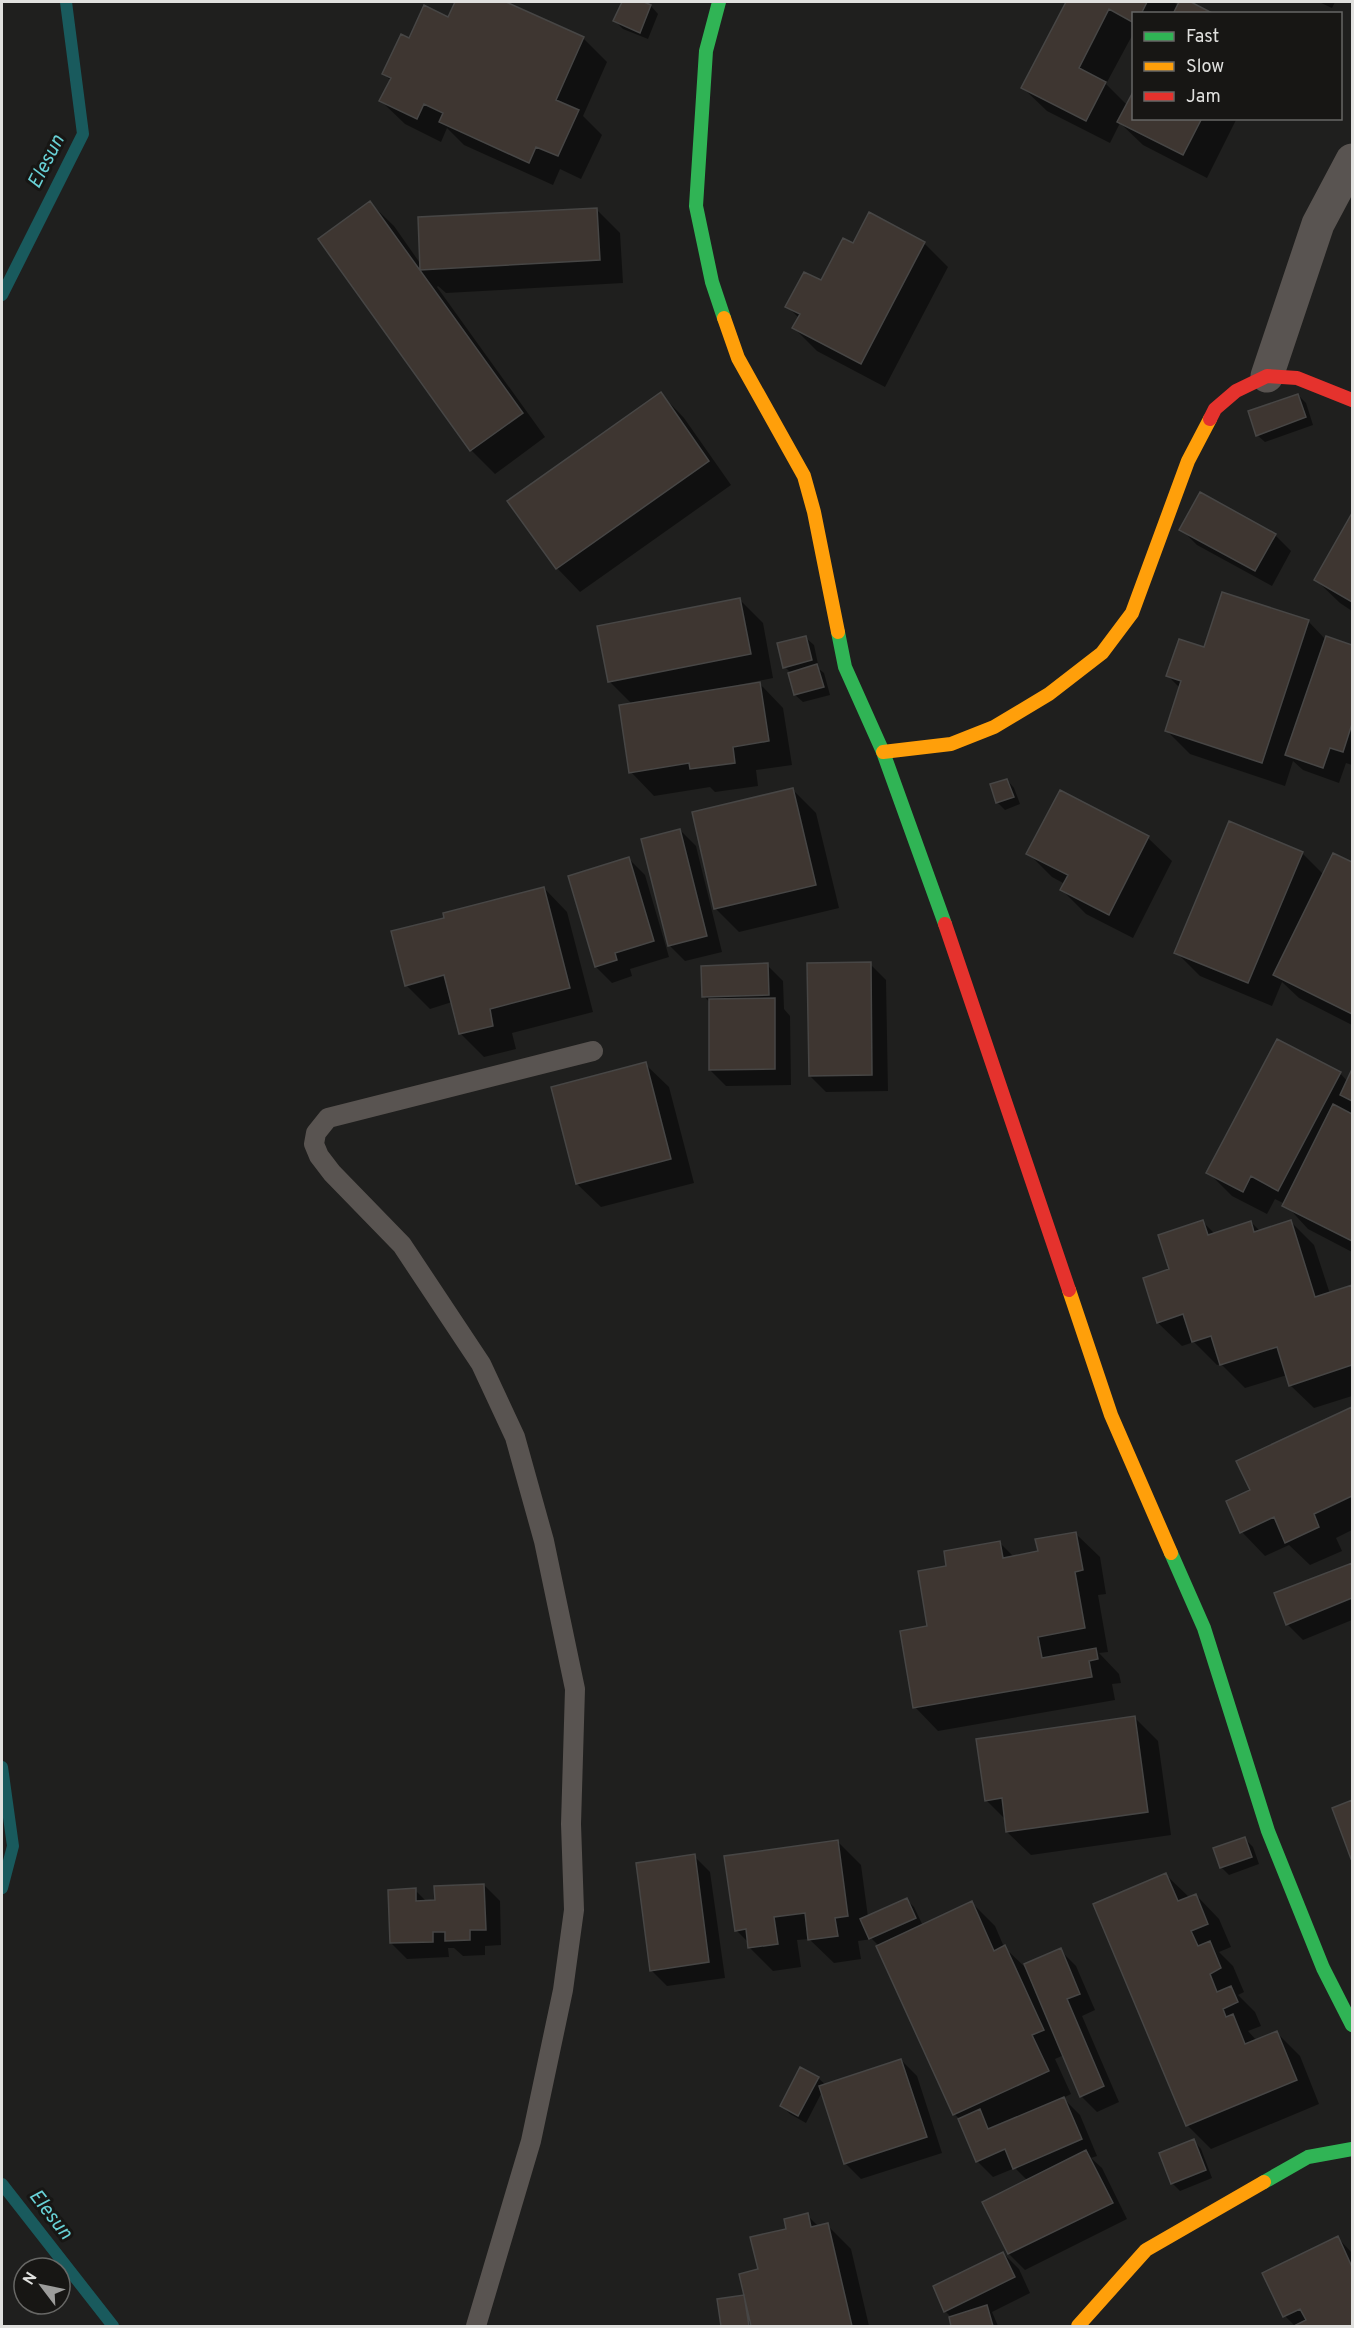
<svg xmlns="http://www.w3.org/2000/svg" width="1354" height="2328" font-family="Overpass,sans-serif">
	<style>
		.shadow { fill: #0007 }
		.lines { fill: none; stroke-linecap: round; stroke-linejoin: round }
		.stream { stroke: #195a5d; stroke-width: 12 }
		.building { fill: #3e3631; stroke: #474645; stroke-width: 1.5 }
		.lane { stroke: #595451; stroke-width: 20 }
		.street { stroke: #595451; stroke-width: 33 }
		.fast { stroke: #30b455; stroke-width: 14 }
		.slow { stroke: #ff9f0a; stroke-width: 14 }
		.jam { stroke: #e5322d; stroke-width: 14 }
		.labels { text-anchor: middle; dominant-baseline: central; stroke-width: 6; stroke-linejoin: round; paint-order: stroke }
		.water-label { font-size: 20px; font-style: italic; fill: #68d1d6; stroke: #171614 }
	</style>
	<rect width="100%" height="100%" fill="#1f1f1e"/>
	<path class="shadow" d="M457,2H502L584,39L607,62L583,116L602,135L581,179L560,169L553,185L464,145L447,128L441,142L405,124L381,101L391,81L384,74L410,40L449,19Z
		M624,2H640L651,6L658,14L648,39L623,29L615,21Z
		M1068,2H1174L1178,6L1180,2H1187L1211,14H1134V32L1106,84L1127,105L1134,118H1237L1207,178L1143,145L1120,123L1110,143L1047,111L1023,88Z
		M1319,2H1335L1332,8Z
		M370,203L394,226L422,266L597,210L620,233L623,283L446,293L438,286L437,287L545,437L495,474L471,450L320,239Z
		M924,243L948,267L885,387L817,351L794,328L799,318L787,306L821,283L854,245Z
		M661,394L684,418L731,485L580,592L557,568L509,501Z
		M1298,395L1306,403L1313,425L1265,442L1257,435Z
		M1352,517V611L1340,603L1316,580Z
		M1181,529L1275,535L1291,551L1272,586L1197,545Z
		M740,600L763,623L773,678L738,685V687L760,684L783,708L792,765L756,770L758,786L715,792L710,787L654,796L631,772L632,704L609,681Z
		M1308,621L1326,640L1352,647V765L1346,763L1339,783L1303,770L1293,761L1285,786L1190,754L1166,730L1180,688L1168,676L1205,649Z
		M806,638L814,645L819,669L824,673L830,695L803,702L795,695L791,673L785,667Z
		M1007,780L1014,788L1020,804L1005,810L997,802Z
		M793,790L816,813L839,908L739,932L715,908Z
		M1060,792L1148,838L1172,861L1133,938L1086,914L1062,890L1065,884L1052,877L1028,853Z
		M680,830L696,846L722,952L685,961L669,945Z
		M1302,853L1324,875L1334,855L1352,864V1025L1299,998L1282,982L1272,1006L1200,976L1176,952Z
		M629,859L645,875L669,957L630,969L632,976L612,983L596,967L570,877Z
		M544,888L567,912L593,1012L512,1033L516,1049L484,1057L460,1033L452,1002L430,1009L406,985L445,919Z
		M870,964L886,980L888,1091L826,1092L810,1076Z
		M767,965L783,981L784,1009L790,1016L791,1085L726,1086L710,1070V1003L704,996Z
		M645,1064L669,1087L694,1183L601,1207L577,1184Z
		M1340,1073L1348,1082L1352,1073V1252L1308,1229L1285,1204L1275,1199L1267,1214L1232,1196L1208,1172Z
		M1203,1222L1215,1234L1251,1222L1260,1231L1291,1222L1314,1245L1330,1294L1352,1286V1396L1314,1408L1290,1385L1287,1375L1245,1388L1221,1364L1217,1365L1194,1342L1182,1346L1158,1323L1145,1279L1170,1270Z
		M1352,1409V1530L1336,1538L1342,1551L1310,1565L1289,1545L1265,1556L1242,1532L1228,1502L1252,1491L1238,1462Z
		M1076,1534L1100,1557L1106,1594L1098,1595L1108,1652L1099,1653L1119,1674L1121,1683L1112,1684L1115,1700L938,1731L915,1707L929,1627L948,1567L1000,1543L1014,1557L1039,1552Z
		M1352,1564V1620L1303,1640L1287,1624L1276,1594Z
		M1135,1718L1158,1741L1171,1835L1031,1855L1007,1832L1006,1820L986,1800Z
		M1352,1801V1858L1334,1809Z
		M1245,1839L1253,1847L1259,1864L1229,1875L1221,1867Z
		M838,1842L861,1865L868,1917L907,1900L914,1907L923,1926L972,1903L995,1926L1004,1947L1029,1971L1060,1950L1076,1966L1095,2010L1082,2016L1119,2102L1097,2112L1081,2096L1064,2055L1055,2059L1071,2094L1063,2098L1080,2115L1097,2156L1091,2158L1102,2168L1127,2219L1025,2270L1009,2254L984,2203L1028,2181L1015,2168L993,2177L977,2161L960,2119L954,2114L878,1945L872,1939L858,1941L861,1959L834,1963L809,1939L797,1940L801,1967L773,1971L749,1947V1943L736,1930Z
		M694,1856L710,1872L725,1978L667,1986L651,1970Z
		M1166,1875L1190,1898L1196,1895L1219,1919L1231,1947L1219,1952L1233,1966L1244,1992L1238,1995L1255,2012L1261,2026L1248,2031L1257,2041L1276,2032L1300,2056L1319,2104L1211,2149L1187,2125Z
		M484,1885L500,1901L501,1945L485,1946V1955L463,1956L454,1948H448L449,1957L407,1959L391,1943L415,1890L427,1902H436Z
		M901,2060L917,2076L942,2153L861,2179L845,2163L822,2092L806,2123L790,2114L782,2106L818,2078L826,2085Z
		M1194,2141L1201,2149L1212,2178L1180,2191L1172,2183Z
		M807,2215L819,2227L827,2225L851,2249L869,2326H722L718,2301L743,2297L747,2301L760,2270L788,2230Z
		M1337,2237L1352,2253V2326H1295L1285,2316Z
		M1003,2253L1019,2269L1030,2293L992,2312L998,2326H953L952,2318L945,2311Z"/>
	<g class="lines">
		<path class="stream" d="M2,295L83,134L66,2
			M2,1767L13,1846L2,1888
			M2,2184L113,2326"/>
	</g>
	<path class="building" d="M455,2H506L584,37L556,100L579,110L558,156L536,147L529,163L439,122L443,113L424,104L417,119L379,101L391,78L382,74L401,34L409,38L424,5L448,17Z
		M622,2H644L651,5L640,33L613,21Z
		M1066,2H1147L1141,14H1134V23L1109,9L1079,68L1106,82L1086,121L1021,88Z
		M1179,2H1191L1214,14H1173Z
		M1134,90V118H1202L1183,155L1117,122Z
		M370,201L523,413L470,451L318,239Z
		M597,208L600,260L420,270L418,217Z
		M869,212L925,242L861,364L792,328L800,314L785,307L804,272L821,280L843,238L853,243Z
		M661,392L709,461L556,569L507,501Z
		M1298,394L1306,417L1256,436L1248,411Z
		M1200,492L1276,534L1255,571L1179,530Z
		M1352,513V602L1314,580Z
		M1222,592L1309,620L1262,763L1165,731L1181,681L1166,676L1179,639L1204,647Z
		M740,598L751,654L608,682L597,626Z
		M806,636L812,660L783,668L777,643Z
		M1326,636L1352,645V724L1343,752L1330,748L1323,768L1285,755Z
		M817,664L824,687L794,695L788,673Z
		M760,682L769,741L733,747L735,763L690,769L689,763L629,773L619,705Z
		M1007,779L1014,797L996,803L990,784Z
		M793,788L816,885L714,909L692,812Z
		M1060,790L1149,836L1109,915L1060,890L1068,875L1026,854Z
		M1229,821L1303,852L1248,983L1174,953Z
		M680,829L707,936L668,946L641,839Z
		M1333,853L1352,862V1014L1273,975Z
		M629,857L654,941L615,953L617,960L595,967L568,876Z
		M544,887L570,988L490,1009L493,1026L459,1034L444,975L405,986L391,931L444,918L443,913Z
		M871,962L872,1075L809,1076L807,963Z
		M768,963L769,995L702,997L701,966Z
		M775,998V1069L709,1070V999Z
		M1277,1039L1341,1072L1278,1191L1251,1176L1243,1192L1206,1173Z
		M646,1062L671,1159L576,1184L551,1087Z
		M1352,1069V1101L1340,1095Z
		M1333,1104L1352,1114V1241L1282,1206Z
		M1203,1220L1208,1235L1251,1221L1254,1232L1291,1220L1315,1297L1352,1285V1365L1289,1386L1277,1347L1220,1365L1211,1336L1192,1342L1183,1314L1157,1323L1143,1278L1169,1269L1158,1235Z
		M1352,1407V1496L1314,1514L1319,1527L1285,1543L1274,1517L1240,1533L1226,1501L1250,1490L1236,1461Z
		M1076,1532L1083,1570L1075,1572L1085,1628L1038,1637L1042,1658L1096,1648L1098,1659L1089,1661L1092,1677L913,1708L900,1631L927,1626L918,1571L946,1566L944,1551L1000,1541L1003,1558L1038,1551L1035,1539Z
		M1352,1563V1598L1286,1625L1274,1593Z
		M1135,1716L1148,1812L1006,1832L1002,1798L985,1801L976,1739Z
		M1352,1800V1858L1351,1859L1332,1808Z
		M1245,1837L1252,1857L1220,1868L1213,1848Z
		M838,1840L848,1916L835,1918L838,1936L808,1940L805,1913L774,1917L778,1944L748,1948L746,1929L735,1931L724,1856Z
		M695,1854L709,1962L650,1971L636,1863Z
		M1166,1873L1178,1901L1196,1894L1208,1924L1191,1931L1198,1946L1210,1941L1221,1968L1210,1974L1217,1992L1231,1986L1238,2002L1223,2009L1226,2017L1233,2014L1245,2044L1277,2031L1297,2080L1186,2126L1093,1904Z
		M484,1884L486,1930H470V1940L445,1941V1932H433V1942L390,1943L388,1890L416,1888V1901L435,1900L434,1886Z
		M907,1898L916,1918L869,1939L860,1919Z
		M972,1901L994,1951L1005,1945L1044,2030L1032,2035L1049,2071L953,2115L876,1946Z
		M1061,1948L1080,1994L1067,1999L1104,2086L1080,2097L1024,1964Z
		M901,2059L927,2137L844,2164L819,2086Z
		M800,2067L819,2077L798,2116L780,2106Z
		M1064,2097L1082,2139L1013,2169L1005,2149L976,2162L958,2119L980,2109L988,2129Z
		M1194,2139L1206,2170L1171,2184L1159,2153Z
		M1086,2150L1113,2203L1008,2254L982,2202Z
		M808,2213L811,2227L828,2223L852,2326H751L739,2274L758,2269L750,2237L786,2229L784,2219Z
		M1338,2236L1352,2267V2326H1294L1306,2320L1300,2309L1283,2317L1262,2273Z
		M1003,2252L1015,2277L944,2312L933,2286Z
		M744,2295L749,2326H721L717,2299Z
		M987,2305L993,2326H951L949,2317Z"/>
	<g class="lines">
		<path class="lane" d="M476,2326L531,2141L563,1990L574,1910L571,1824L575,1689L544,1541L515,1437L481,1364L402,1245L332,1173L319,1156L314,1144L316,1133L328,1118L593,1051"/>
		<path class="street" d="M1267,376L1318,224L1352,160"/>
		<path class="fast" d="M719,2L706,51L696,206L712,282L724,318
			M838,632L845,667L883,752L945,924
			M1171,1553L1204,1628L1268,1831L1323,1968L1352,2025
			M1264,2182L1308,2157L1352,2149"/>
		<path class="slow" d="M724,318L738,358L804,476L814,512L838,632
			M883,752L951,744L994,727L1049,694L1102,653L1132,613L1188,461L1210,419
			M1069,1290L1111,1415L1171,1553
			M1078,2326L1146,2250L1264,2182"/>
		<path class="jam" d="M1210,419L1215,409L1236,391L1267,376L1297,378L1352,400
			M945,924L1069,1290"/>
	</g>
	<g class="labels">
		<g class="water-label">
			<text transform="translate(47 162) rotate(-63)">Elesun</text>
			<text transform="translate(50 2215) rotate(52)">Elesun</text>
		</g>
	</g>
	<rect width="1354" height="2328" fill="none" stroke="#e0e0de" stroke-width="6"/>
	<rect x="1132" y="12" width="210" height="108" fill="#171614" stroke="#676765" stroke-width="1.5"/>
	<rect x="1144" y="32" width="30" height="9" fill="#30b455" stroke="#676765" stroke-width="1.5"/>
	<text x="1186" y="42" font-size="18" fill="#e0e0de">Fast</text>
	<rect x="1144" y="62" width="30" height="9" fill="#ff9f0a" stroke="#676765" stroke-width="1.5"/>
	<text x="1186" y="72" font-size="18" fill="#e0e0de">Slow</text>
	<rect x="1144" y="92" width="30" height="9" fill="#e5322d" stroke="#676765" stroke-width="1.5"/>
	<text x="1186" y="102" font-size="18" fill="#e0e0de">Jam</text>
	<g transform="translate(42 2286) rotate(302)"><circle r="28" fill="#171614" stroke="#676765" stroke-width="1.5"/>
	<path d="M0-4.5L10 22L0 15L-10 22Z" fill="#9c9c9b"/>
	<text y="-9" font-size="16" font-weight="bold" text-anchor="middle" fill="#e0e0de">N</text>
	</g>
</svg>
